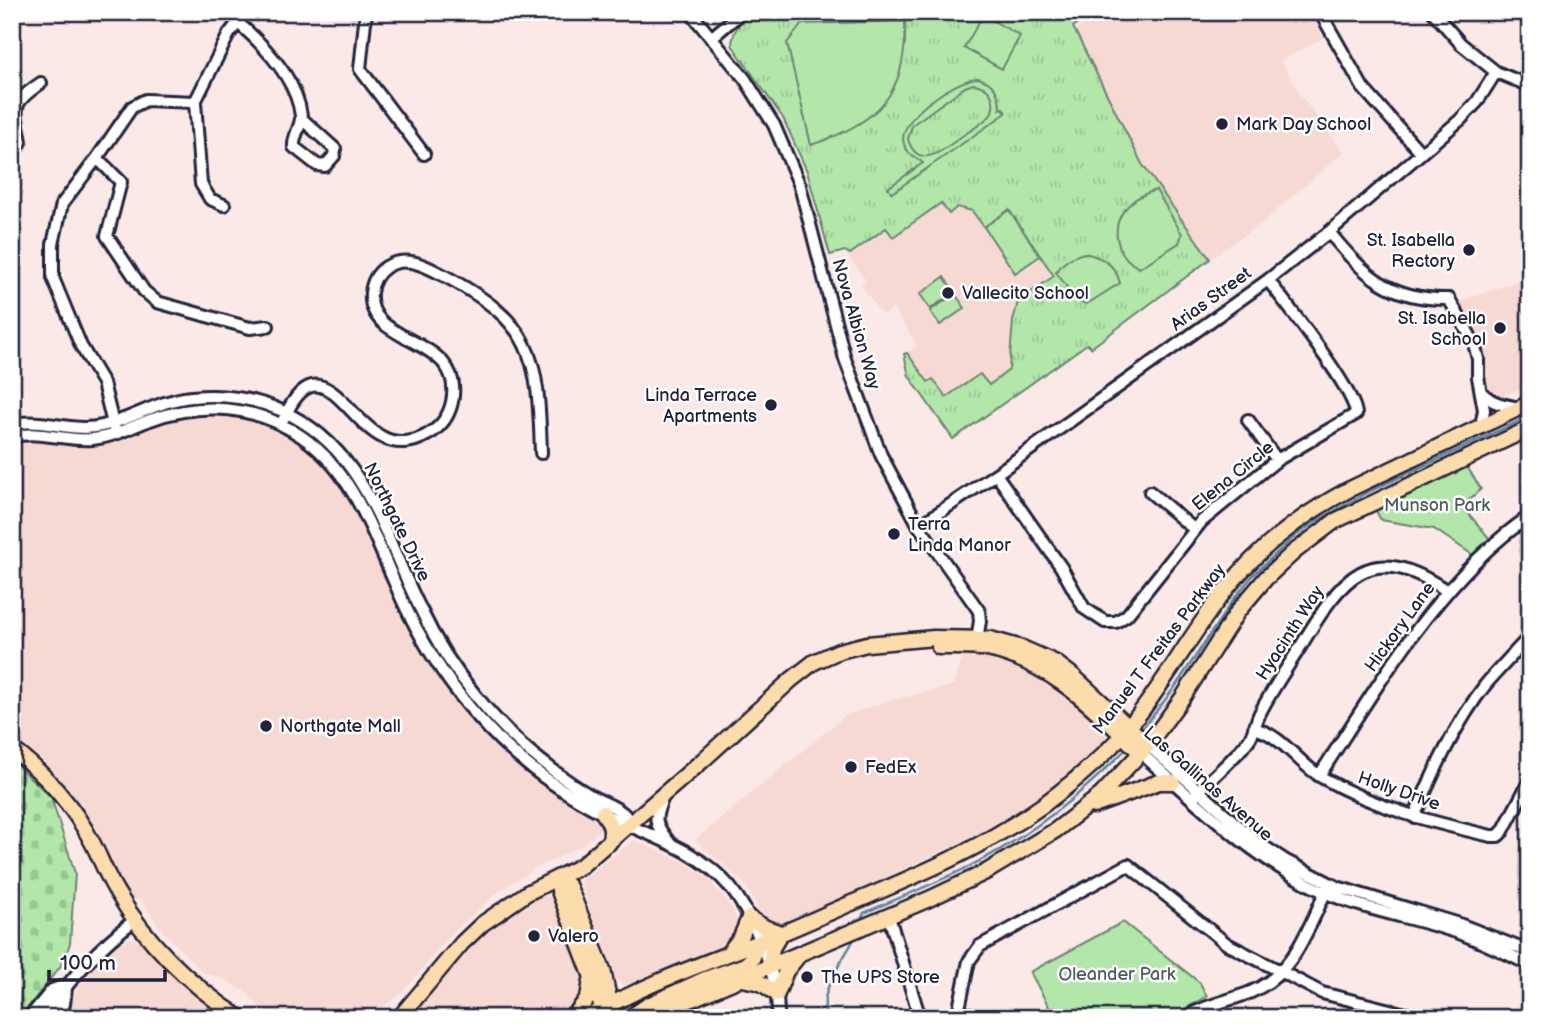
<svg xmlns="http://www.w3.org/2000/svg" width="1542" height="1030" font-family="'Balsamiq Sans',sans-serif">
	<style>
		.built { fill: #f7d9d4 }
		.grass { fill: url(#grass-tufts); stroke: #6a8472; stroke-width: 2 }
		.cemetery { fill: url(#cemetery-stones); stroke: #6a8472; stroke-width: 2 }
		.green { fill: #b2e7a9; stroke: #6a8472; stroke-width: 2; fill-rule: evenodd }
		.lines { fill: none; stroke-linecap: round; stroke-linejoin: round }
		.stream { stroke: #5c84a0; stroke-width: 2.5 }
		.minor-casing { stroke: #22223b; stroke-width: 16 }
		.major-casing { stroke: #22223b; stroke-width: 19 }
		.highway-casing { stroke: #22223b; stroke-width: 21 }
		.minor { stroke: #fff; stroke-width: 10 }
		.major { stroke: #fddcac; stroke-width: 14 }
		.highway { stroke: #fddcac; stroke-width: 16 }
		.poi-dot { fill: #22223b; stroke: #fff; stroke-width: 2.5 }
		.labels { text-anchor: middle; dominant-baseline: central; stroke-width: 5; stroke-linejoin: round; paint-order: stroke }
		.poi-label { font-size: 18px; fill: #22223b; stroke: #fff; text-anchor: start }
		.street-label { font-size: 18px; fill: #22223b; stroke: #fff }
		.park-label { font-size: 18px; fill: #4d5d5c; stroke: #fff }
	</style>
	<defs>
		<pattern id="grass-tufts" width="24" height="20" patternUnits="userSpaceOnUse" patternTransform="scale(1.75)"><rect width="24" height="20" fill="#b2e7a9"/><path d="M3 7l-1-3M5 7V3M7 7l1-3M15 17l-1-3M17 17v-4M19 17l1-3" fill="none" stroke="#99c692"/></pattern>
		<pattern id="cemetery-stones" width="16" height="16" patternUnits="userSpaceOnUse" patternTransform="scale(1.75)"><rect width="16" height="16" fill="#b2e7a9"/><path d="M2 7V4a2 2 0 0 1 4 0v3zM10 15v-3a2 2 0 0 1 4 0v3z" fill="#99c692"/></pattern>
	</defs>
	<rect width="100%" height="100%" fill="#fae9e6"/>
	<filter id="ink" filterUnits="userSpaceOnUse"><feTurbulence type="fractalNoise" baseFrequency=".0143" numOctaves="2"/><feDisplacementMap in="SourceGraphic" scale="14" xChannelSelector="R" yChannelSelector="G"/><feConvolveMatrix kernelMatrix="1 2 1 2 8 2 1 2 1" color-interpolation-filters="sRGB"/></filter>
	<g filter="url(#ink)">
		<path class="built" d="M1104,12H1261L1265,19L1280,12H1312L1323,38L1281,61L1301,96L1344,152L1262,223L1210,259L1142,164L1075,30Z
			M941,203L972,211L984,227L1009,210L1054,276L1011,340V356L1009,370L989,385L979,374L946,397L934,379L928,383L907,353L917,345L893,308L882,315L861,285L866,281L847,254L886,228L893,237Z
			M1517,281H1530V386L1497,397L1487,390L1481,346L1458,310L1462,301Z
			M225,414L251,419L278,429L304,444L328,466L354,507L412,632L464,709L490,737L527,771L568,802L601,821L605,826L579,847L534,869L495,894L448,938L403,992L368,1018H277L259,1006L246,992L222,978L204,973L163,932L141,900L131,899L117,875L88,815L74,796L43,760L12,735V443L33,440L75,446L105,444L123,439L146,428L179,417Z
			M964,654H984L1014,661L1056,684L1101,726L1105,734L1104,744L1074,772L1038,799L983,834L965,840L799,918L776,927L760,920L755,902L743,882L695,840L846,715L885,702L954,685Z
			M634,840L683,862L708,878L732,908L739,926L737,936L728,944L630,985L620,984L613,977L580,881Z
			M543,895L551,897L586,983L580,1002L558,1018H410L462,957L499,921Z
			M130,938L139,941L184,988L227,1018H63L78,988L99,963L119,944Z"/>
		<path class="grass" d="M753,12H1095L1073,27L1142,164L1210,259L1091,348L1087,344L953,439L909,376L904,354L907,353L928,382L933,379L946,397L980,374L989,385L1009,370L1013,321L1018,301L1054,276L1009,210L984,227L972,211L957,207L949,214L941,203L893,237L886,228L850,254L845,251L830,255L807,171L783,118L732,45C733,29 740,22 753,12Z"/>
		<path class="cemetery" d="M12,761L51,797L75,873L70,943L63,963L19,1018H12Z"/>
		<path class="green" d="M983,15L1020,36L1002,69L964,48Z
			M905,21C908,94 878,123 811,145L787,43L802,24Z
			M978,78C994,82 1000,94 1000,109L1003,108L1006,113L892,193L888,188L923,163C916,157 907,155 904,144C895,119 957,79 978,78ZM973,84C991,86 998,101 990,116C982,123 972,130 962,136C946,148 918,173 908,139L912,125L965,87Z
			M1156,190L1182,234L1179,243L1139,268C1113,254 1109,222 1131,203C1138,196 1147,193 1156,190Z
			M1009,210L1040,256L1015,273L984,227Z
			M1084,253C1102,257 1115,264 1120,283L1087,304L1078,302L1056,272C1063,261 1072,256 1084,253Z
			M944,277L955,292L930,309L920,294Z
			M955,294L965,308L940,325L930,311Z
			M1466,465L1481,489L1462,506L1490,539L1473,555L1434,529L1381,520L1375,509Z
			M1123,922L1200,983L1207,996L1168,1018H1055L1030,972Z"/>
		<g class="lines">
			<path class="stream" d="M1141,731L1175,687L1233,600L1253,575L1294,537L1315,522L1366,493L1530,416
				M861,920L864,913C899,898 934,884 968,867C1027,838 1080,796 1126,749
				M827,1018C817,992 842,962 853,941"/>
			<g class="minor-casing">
				<path id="minor" d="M366,12L360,69L424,154
					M690,12L745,79L774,125L800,186L845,359L881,455L919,526L979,611L980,621L976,646
					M1320,12L1363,88L1421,153
					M1433,12L1461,44L1496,72L1530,86
					M237,22C264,45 297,79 301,116C302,126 293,135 294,147L317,165L325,166L334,156L335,149L302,119
					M711,38L742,12
					M195,102L201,184L210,199L224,205
					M12,156L21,142C15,107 10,104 41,83
					M97,158L121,182L107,236L144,291L157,302L250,328L268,326
					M1329,232C1365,276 1390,300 1449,299L1474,343L1478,359V377L1484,410L1481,426
					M1482,393C1493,404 1504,405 1520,408
					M284,418C319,343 346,419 382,437C396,445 413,443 427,435C440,428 449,416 452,402C466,335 366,347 371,293C372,283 377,273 386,267C405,255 424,265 441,274C534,323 538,354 541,453
					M1248,420L1277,460
					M12,424C44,418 72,433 102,426C133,419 159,400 192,397C222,394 252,398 280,410C365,447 382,533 420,608C435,640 454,670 477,697C498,723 522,747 549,767C563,778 577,788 593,797C602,802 618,807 625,815C627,818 628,822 630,825
					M114,428L103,383L81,346L53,278V244L62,204L97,158L132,107L146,100L195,102L229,34L246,12
					M12,437C40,429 66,442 93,439C114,437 131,427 150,420C193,404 240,404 282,425C358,462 374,544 409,614C428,652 451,687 479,718C513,757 557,790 604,814C646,835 699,849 730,887C751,913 770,958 776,991C778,1000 777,1009 779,1018
					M996,474L1061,567L1084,608L1105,622H1116L1127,615L1202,521L1277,460L1356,414C1355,390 1286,304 1268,280
					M1150,492L1195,530
					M919,526L996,474L1268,280L1329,232L1460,120L1477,102L1496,72
					M1254,728C1284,736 1298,764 1323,778C1378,809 1431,822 1491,836H1498L1503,831L1530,780
					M1148,745L1254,840L1286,861L1337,887L1459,924L1530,952
					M1141,753C1198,804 1253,859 1324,892C1367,911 1416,918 1462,934C1485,943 1508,954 1530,965
					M1319,776C1377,687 1441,576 1530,516
					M1194,796C1210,779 1238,756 1250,738C1255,730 1256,721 1260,713C1272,689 1288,667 1302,644C1342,578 1369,538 1447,591
					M663,797C653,820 654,823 669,842
					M1414,817C1434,771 1455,724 1486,684C1500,668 1515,652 1530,636
					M889,917L920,1018
					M959,1011L981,1018
					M29,1018L52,990L66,985
					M42,1018C69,981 97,948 135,920
					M57,1018L64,1004L66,988
					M957,1018L969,961L980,946L1128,865L1227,944L1282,972L1322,993L1422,1018
					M1185,1018C1205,1005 1229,1001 1251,992C1294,974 1308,928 1327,889"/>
			</g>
			<g class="major-casing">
				<path id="major" d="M939,647C955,647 972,646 987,649C1051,662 1096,710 1141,753
					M12,749C44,772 74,807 92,842C101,859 107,877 118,894C148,945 191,985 240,1018
					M1094,806L1159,782H1173
					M603,813C611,824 613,830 609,843
					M559,878L569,887L603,970L608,994L605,1013
					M559,878V891L595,985L598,999L605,1007
					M729,952L741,937L749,918L766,928L781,933
					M770,966L772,948L781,933
					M742,979L761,983L777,994L786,971L799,955
					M399,1018L462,943L482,924L527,893L581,866L702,761L791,680L814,662L839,651L867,644L934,638L990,639L1022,648L1056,663L1072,675L1148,745
					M572,1018L588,998L591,980
					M587,1018C640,986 699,965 757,943C792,930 825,914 859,900C923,873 986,846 1043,805C1074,782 1104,757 1129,727C1173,674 1203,609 1252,560C1281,531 1314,508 1350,489L1530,403
					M629,1018L648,1005L705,979L745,965L752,959L759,942
					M647,1018L929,899L986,872L1056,830L1101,795L1148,745L1183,697L1238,611L1266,578L1294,552L1335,521L1530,428"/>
			</g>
			<g class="highway-casing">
				<path id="highway" d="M663,1018L672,1008"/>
			</g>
			<use href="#minor" class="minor"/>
			<use href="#major" class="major"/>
			<use href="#highway" class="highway"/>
		</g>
	</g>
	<g class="poi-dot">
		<circle cx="1222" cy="124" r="7"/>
		<circle cx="1469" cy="250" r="7"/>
		<circle cx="948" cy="293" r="7"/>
		<circle cx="1500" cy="328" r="7"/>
		<circle cx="771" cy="405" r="7"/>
		<circle cx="894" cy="534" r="7"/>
		<circle cx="266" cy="726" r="7"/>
		<circle cx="851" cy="767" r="7"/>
		<circle cx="534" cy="936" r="7"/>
		<circle cx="807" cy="977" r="7"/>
	</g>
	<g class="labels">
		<g class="poi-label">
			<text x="1236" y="124">Mark Day School</text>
			<text x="1455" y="240" text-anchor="end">St. Isabella<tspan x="1455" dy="21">Rectory</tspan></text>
			<text x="962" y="293">Vallecito School</text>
			<text x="1486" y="318" text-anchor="end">St. Isabella<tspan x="1486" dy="21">School</tspan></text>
			<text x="757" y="395" text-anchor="end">Linda Terrace<tspan x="757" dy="21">Apartments</tspan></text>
			<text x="908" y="524">Terra<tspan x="908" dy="21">Linda Manor</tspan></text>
			<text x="280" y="726">Northgate Mall</text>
			<text x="865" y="767">FedEx</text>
			<text x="548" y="936">Valero</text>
			<text x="821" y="977">The UPS Store</text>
		</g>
		<g class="street-label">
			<text transform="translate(1211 299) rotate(-36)">Arias Street</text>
			<text transform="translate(856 324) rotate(74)">Nova Albion Way</text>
			<text transform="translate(1233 476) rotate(-39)">Elena Circle</text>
			<text transform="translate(397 522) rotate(64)">Northgate Drive</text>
			<text transform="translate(1400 627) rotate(-54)">Hickory Lane</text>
			<text transform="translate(1290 633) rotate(-57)">Hyacinth Way</text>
			<text transform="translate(1159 649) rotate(-53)">Manuel T Freitas Parkway</text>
			<text transform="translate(1208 784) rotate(41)">Las Gallinas Avenue</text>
			<text transform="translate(1399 791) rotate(19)">Holly Drive</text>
		</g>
		<g class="park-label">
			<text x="1437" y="505">Munson Park</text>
			<text x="1117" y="974">Oleander Park</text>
		</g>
	</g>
	<rect width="1542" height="1030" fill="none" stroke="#fff" stroke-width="42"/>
	<rect x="21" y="21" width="1500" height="988" fill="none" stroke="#22223b" stroke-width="2.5" filter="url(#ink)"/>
	<path d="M49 970v10h116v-10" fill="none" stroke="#22223b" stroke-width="3.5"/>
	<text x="60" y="970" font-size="21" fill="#22223b" stroke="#ffffff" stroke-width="5" paint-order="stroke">100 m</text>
</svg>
